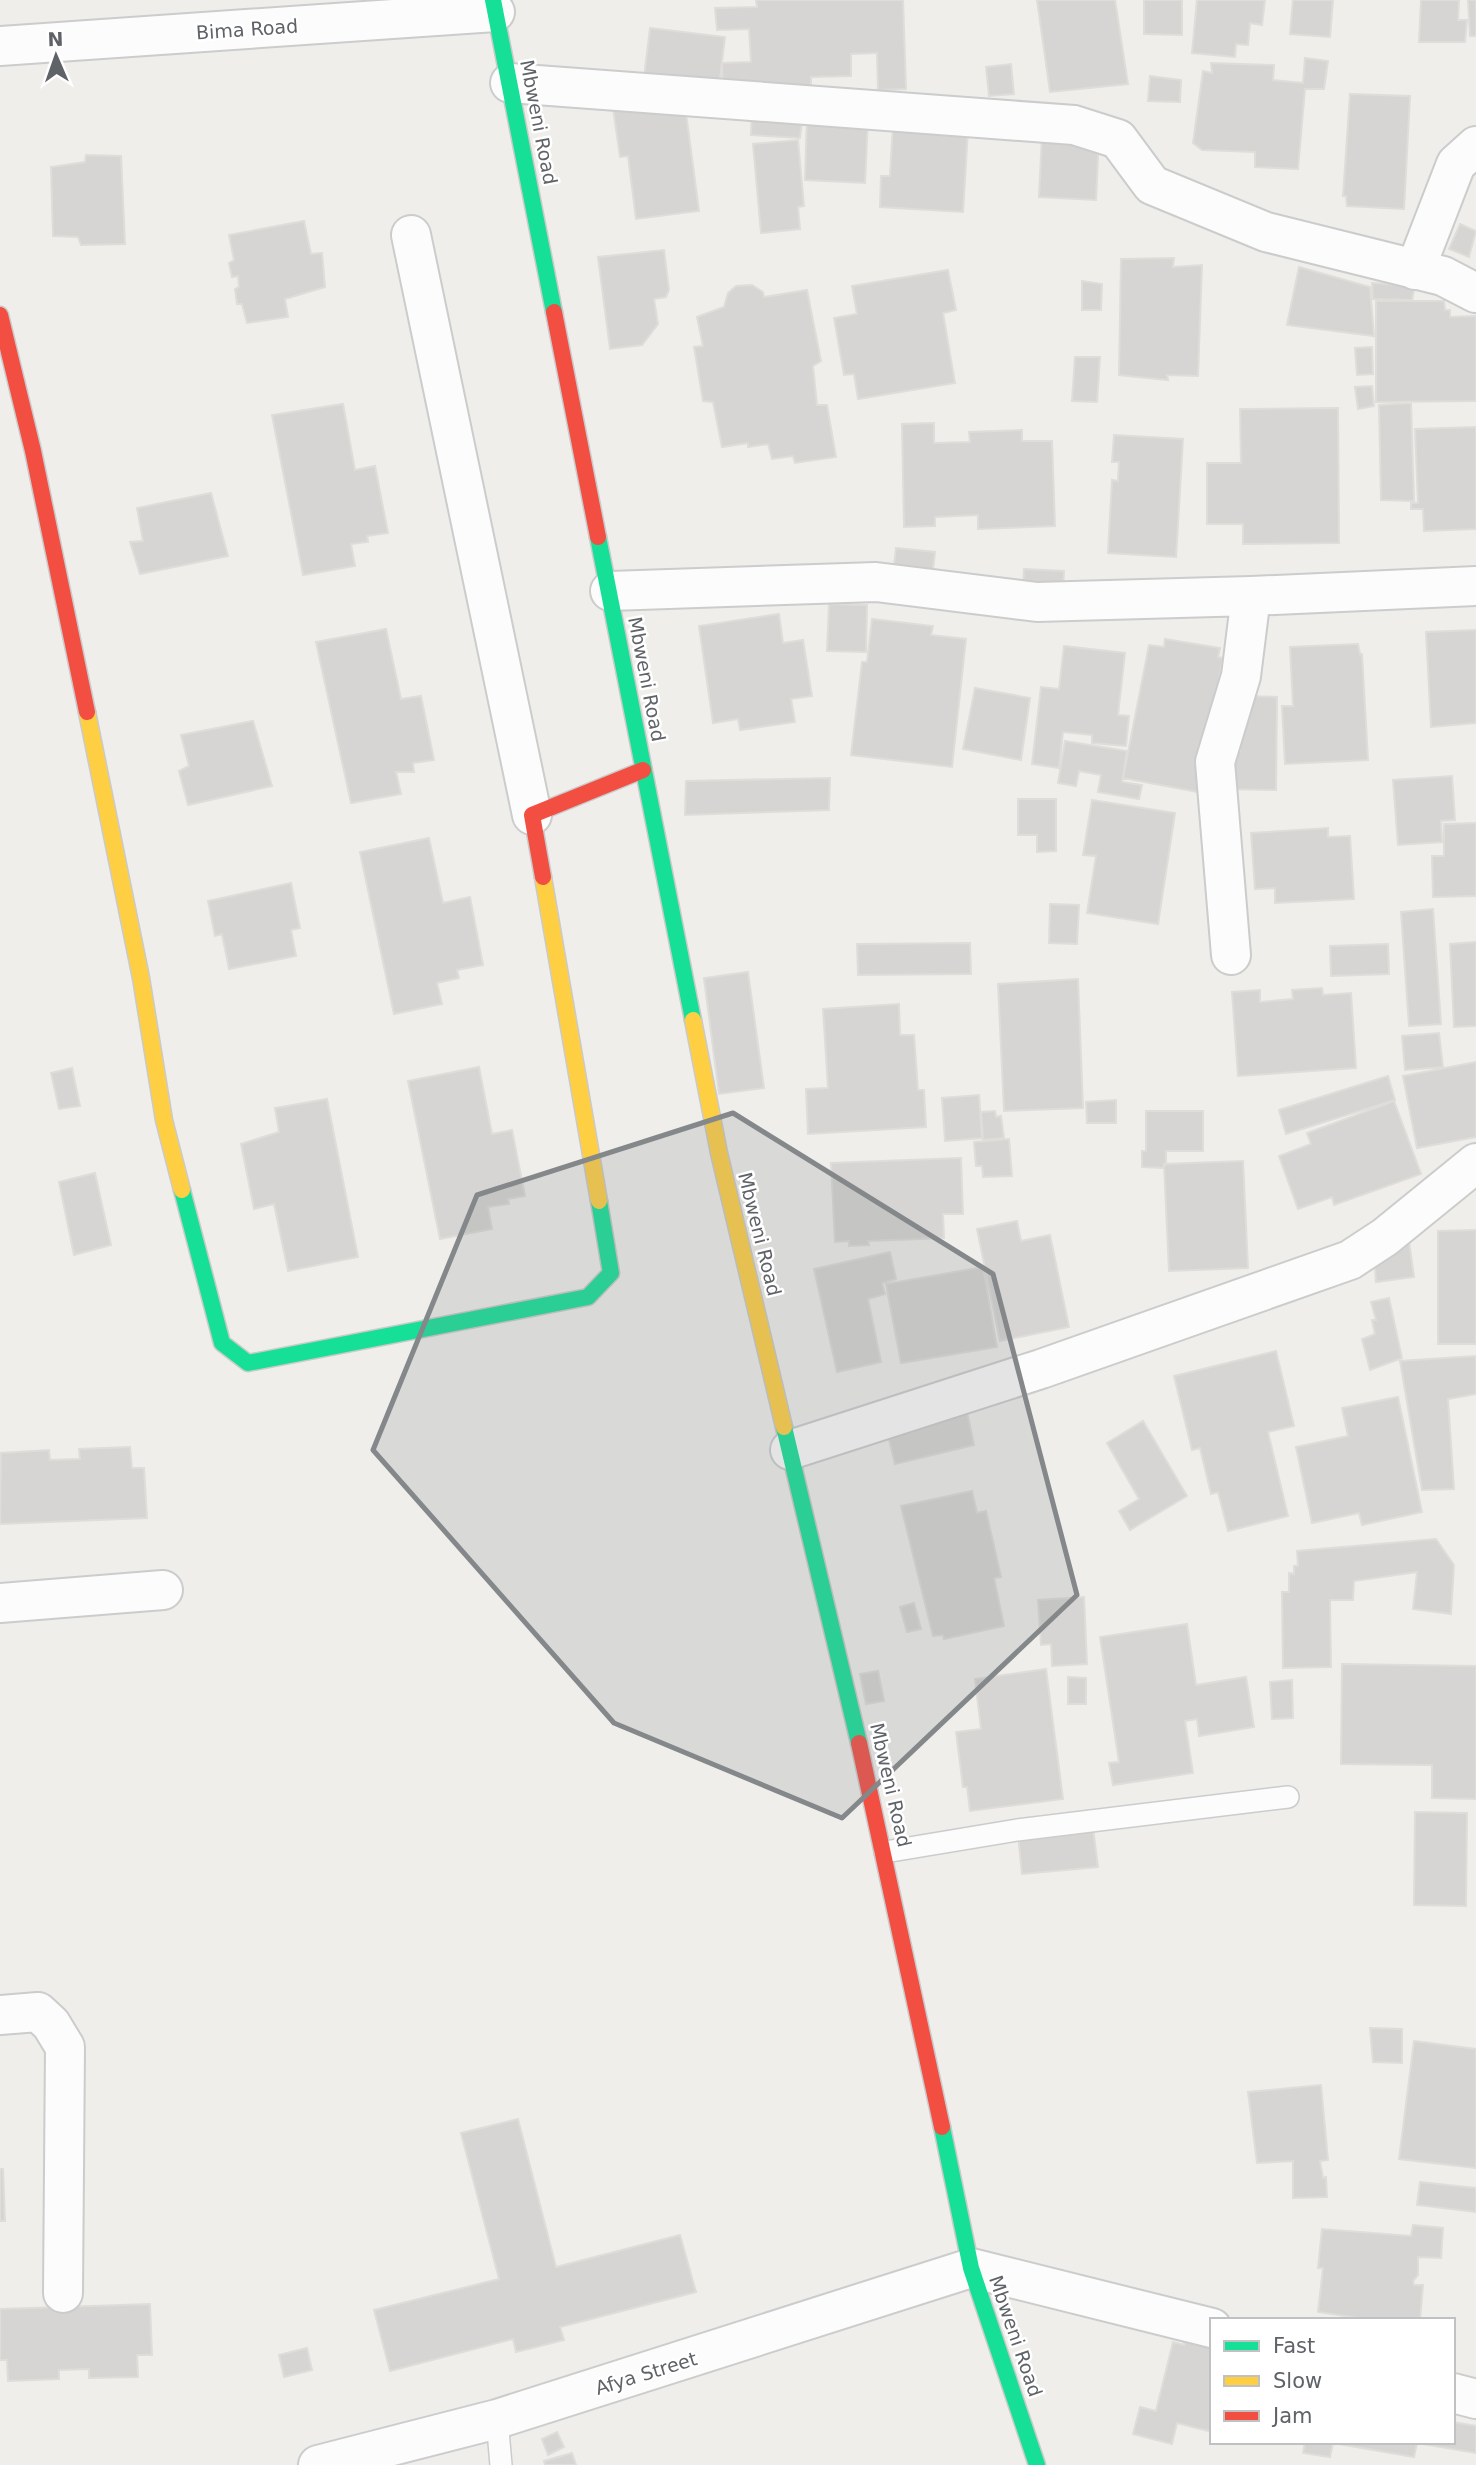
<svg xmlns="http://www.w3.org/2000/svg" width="1476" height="2465" font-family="'DejaVu Sans',sans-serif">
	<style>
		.building { fill: #d6d5d3; stroke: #deddd9; stroke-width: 2 }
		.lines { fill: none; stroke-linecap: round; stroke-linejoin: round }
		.lane-casing { stroke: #cbcccc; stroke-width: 24 }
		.street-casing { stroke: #cbcccc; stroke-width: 42 }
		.fast-casing { stroke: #cacacb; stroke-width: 19 }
		.slow-casing { stroke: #cacacb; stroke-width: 19 }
		.jam-casing { stroke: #cacacb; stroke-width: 19 }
		.lane { stroke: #fdfcfc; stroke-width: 21 }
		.street { stroke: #fdfcfc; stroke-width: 38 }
		.fast { stroke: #16e098; stroke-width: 16 }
		.slow { stroke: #ffcf43; stroke-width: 16 }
		.jam { stroke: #f24e42; stroke-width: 16 }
		.marked { fill: #84888a; fill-opacity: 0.2; stroke: #84888a; stroke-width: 5; stroke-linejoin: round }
		.labels { text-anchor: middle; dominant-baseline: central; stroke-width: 5; stroke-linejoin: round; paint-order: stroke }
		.street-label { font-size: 19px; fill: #5f6368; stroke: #fff }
	</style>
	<rect width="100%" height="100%" fill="#efeeea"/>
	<path class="building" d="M756,0H903L906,89L878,90L877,53L851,54V76L811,77V92L723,95L722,63L751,62L749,29L717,30L715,8L757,7Z
		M1037,0H1115L1128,84L1050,92Z
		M1144,0H1182V35L1144,34Z
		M1197,0H1265L1262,25L1250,23L1248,45L1236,44L1235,57L1192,53Z
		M1293,0H1333L1330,37L1290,34Z
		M1421,0H1459L1458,20H1467L1465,42H1419Z
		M1468,0H1476V36H1470Z
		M650,28L725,37L718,95L643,86Z
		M1305,58L1328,61L1324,89H1305L1298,169L1255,167V152L1202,150L1193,143L1203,71L1212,73L1211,63L1274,65L1273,80L1303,83Z
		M1011,64L1014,94L989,96L986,67Z
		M1150,76L1181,80L1180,102L1148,101Z
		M1350,94L1410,96L1404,209L1347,206L1346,196H1343Z
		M684,98L699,211L636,219L628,156L620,157L613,108Z
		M752,110L803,113L800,138L751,135Z
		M807,116L868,119L865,183L805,180Z
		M893,125L968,130L963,212L880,207L881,176H890Z
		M1042,135L1099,137L1096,200L1039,197Z
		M798,140L804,206L798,207L800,229L761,233L753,144Z
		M86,155L121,156L125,244L81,245L78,237L53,236L51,167L85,162Z
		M304,221L311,254L322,253L325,287L285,299L288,317L247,323L242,304H237L235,289L239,287L238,276L232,277L229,263L234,260L229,235Z
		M1460,224L1476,231L1469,257L1449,249Z
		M664,250L669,290L666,297L654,299L658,324L642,345L610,349L598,257Z
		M1174,258L1173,267L1202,265L1198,376L1167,375L1168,380L1119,375L1121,259Z
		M1299,267L1370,287L1374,336L1287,325Z
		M948,270L956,310L943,313L955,383L858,399L854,374L844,375L834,318L857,314L852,286Z
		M1082,281L1102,284L1101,310H1082Z
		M1372,283L1415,286L1412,300L1373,299Z
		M752,285L763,292L764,297L807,290L821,361L813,366L817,405H827L836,457L795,463L793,456L772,459L768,444L748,447V443L722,447L713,402L703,401L694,347L703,346L697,317L724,307L728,293L736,286Z
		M1376,301H1444L1445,310H1450V317L1476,316V401L1376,402Z
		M1372,347L1373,374L1357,375L1355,348Z
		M1075,357H1100L1097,402L1072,401Z
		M1372,386L1374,406L1358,409L1355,387Z
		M1411,403L1414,501L1381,500L1379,405Z
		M343,404L355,470L375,466L388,533L367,536L368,542L351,544L355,566L303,575L272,415Z
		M1338,408L1339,543L1243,544V524H1207V463H1241L1240,409Z
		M934,423V443L970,442L969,432L1022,430V441H1052L1055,526L978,529V515L935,517V526L904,527L902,424Z
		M1476,427V529L1424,531L1423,509H1411V503H1418L1415,429Z
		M1114,435L1183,439L1176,557L1108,553L1112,480L1118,481L1119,462H1112Z
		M211,493L228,556L140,574L130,542L143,541L137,508Z
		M896,548L935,552L933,570L894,565Z
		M1024,569L1064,571L1063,590L1023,588Z
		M829,604L867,605L866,652L827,651Z
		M779,614L783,643L803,640L812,696L791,699L795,722L740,730L738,719L713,723L699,626Z
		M872,619L933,626L931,635L966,639L952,767L851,755L862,662H867Z
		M386,629L401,699L421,696L434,760L413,763L414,772H396L401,794L351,803L316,642Z
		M1476,630V723L1431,727L1426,632Z
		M1165,639L1220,648L1218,657L1223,658L1198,792L1123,778L1149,645L1164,647Z
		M1358,644L1360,654H1362L1368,760L1285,764L1282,706H1293L1290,647Z
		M1064,646L1125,653L1118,715L1129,716L1126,746L1092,743V735L1063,732L1059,768L1032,764L1041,687L1059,689Z
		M975,688L1030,698L1021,760L963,749Z
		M1241,696L1277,697L1276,790L1223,789L1224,751H1240Z
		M253,721L272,786L188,805L179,771L189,766L181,735Z
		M1065,741L1127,751L1122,782L1142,785L1139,799L1098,792L1101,775L1079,771L1076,786L1058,783Z
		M1452,776L1455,820L1441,821L1442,842L1398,845L1393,780Z
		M830,778L829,810L685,815L686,781Z
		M1018,799H1056V851L1037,852V835H1018Z
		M1092,800L1175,813L1158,924L1087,913L1096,856L1083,855Z
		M1476,823V896L1433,897L1432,856H1444V824Z
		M1328,828V837L1350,836L1354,899L1275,903V888L1255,889L1251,833Z
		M429,838L443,903L470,897L483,965L457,970L459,978L437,983L442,1004L394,1014L360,852Z
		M291,883L300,928L291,930L296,956L229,969L222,934L215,936L208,901Z
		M1050,904L1079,905L1077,944L1049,943Z
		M1433,909L1441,1024L1409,1026L1401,912Z
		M1476,942V1026L1454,1027L1450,944Z
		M970,943L971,974L858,975L857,944Z
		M1388,944L1389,974L1331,976L1330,946Z
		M748,972L764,1088L719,1094L704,978Z
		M1078,979L1083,1108L1004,1111L998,984Z
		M1322,988L1323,995L1351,993L1356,1068L1238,1076L1232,992L1260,990V1002L1293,999L1292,990Z
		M899,1004L900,1035H914L918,1090H924L926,1127L808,1134L806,1089L828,1088L823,1009Z
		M1439,1033L1443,1067L1405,1070L1402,1036Z
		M1476,1062V1137L1417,1148L1403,1076Z
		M479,1067L492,1134L512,1130L525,1196L508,1199L509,1204L488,1207L492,1229L440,1239L408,1081Z
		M72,1068L80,1106L59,1109L51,1073Z
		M1388,1076L1395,1100L1286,1134L1279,1110Z
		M979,1095L982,1138L945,1141L942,1098Z
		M327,1099L358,1257L288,1271L274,1204L254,1209L241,1144L279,1132L275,1108Z
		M1116,1100V1123H1087L1086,1102Z
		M1394,1101L1421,1174L1334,1205L1332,1197L1298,1209L1279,1156L1311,1144L1307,1133Z
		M995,1111L996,1117L1001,1116L1004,1138L983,1140L981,1112Z
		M1146,1111H1203V1151H1166V1164L1163,1168L1142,1167V1151H1146Z
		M1009,1139L1012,1176L983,1177L982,1166H976L974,1142Z
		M961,1158L963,1214H943L944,1238L868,1241L869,1245L849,1246V1241L835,1242L831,1163Z
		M1243,1161L1248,1268L1169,1271L1164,1164Z
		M95,1173L111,1245L74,1255L59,1182Z
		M1017,1221L1021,1241L1050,1235L1069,1327L1000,1341L977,1229Z
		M1476,1230V1344H1438V1231Z
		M1408,1234L1414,1277L1376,1282L1374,1254Z
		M890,1252L896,1279L882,1283L885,1294L868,1299L881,1362L837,1372L814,1269Z
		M983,1267L997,1347L901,1363L886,1284Z
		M1389,1298L1402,1358L1370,1370L1362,1339L1375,1334L1372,1320H1376L1371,1302Z
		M1276,1351L1294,1426L1268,1432L1288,1516L1228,1531L1218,1492L1211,1494L1200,1448L1192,1450L1174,1376Z
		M1476,1356V1394L1448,1399L1454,1489L1422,1490L1400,1361Z
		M1398,1397L1422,1512L1362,1525L1359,1513L1312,1523L1296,1447L1348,1436L1342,1408Z
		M967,1412L974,1445L895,1464L887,1431Z
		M1143,1421L1187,1496L1130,1530L1119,1511L1139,1499L1107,1443Z
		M130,1447L132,1468H144L147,1518L0,1524L1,1453L49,1450L50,1460L80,1459L79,1449Z
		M972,1491L977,1513L986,1511L1001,1577L994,1578L1004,1626L944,1639L943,1635L933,1636L901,1506Z
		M1436,1539L1454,1565L1451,1614L1413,1609L1417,1572L1354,1581L1353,1600H1330L1331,1667L1283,1668L1282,1592H1289V1573L1294,1574V1566H1298L1297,1551Z
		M1084,1597L1087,1664L1052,1666L1051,1644L1041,1645L1038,1600Z
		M914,1603L921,1629L907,1632L900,1607Z
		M1187,1624L1196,1685L1246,1677L1254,1727L1199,1736L1197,1719L1185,1721L1193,1773L1113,1785L1109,1763L1119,1762L1100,1637Z
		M1342,1664L1476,1666V1799L1432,1798V1765L1341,1764Z
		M1046,1669L1063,1799L970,1811L967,1787H963L956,1732L981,1729L975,1679Z
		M878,1671L884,1701L866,1704L860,1674Z
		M1068,1677L1086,1678V1704H1068Z
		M1292,1680L1293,1718L1272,1719L1270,1682Z
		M1415,1812L1467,1813L1466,1906L1414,1905Z
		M1093,1828L1098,1867L1022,1874L1018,1835Z
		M1370,2028L1402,2029V2063L1373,2062Z
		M1414,2041L1476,2049V2168L1399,2159Z
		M1321,2085L1328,2160L1320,2161L1323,2178L1326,2177L1327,2197L1293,2198V2161L1257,2163L1248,2092Z
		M518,2119L556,2267L680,2235L696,2292L560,2327L564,2340L516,2352L513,2339L390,2371L374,2310L499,2279L461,2133Z
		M0,2169H3L5,2221H0Z
		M1420,2182L1476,2188V2212L1417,2205Z
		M1413,2225L1443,2228L1441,2258L1418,2257V2275L1413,2281L1414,2285H1423L1420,2320H1372L1318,2312L1323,2268H1318L1322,2229L1411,2236Z
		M150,2304L152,2355H137L138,2377L89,2378V2369L59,2370V2379L8,2381L7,2360H0V2309Z
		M1184,2341L1212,2348V2432L1177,2423L1172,2444L1133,2434L1140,2407L1156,2411L1173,2342L1184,2345Z
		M307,2348L312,2370L284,2377L279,2355Z
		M1453,2422L1476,2426V2453L1417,2443L1414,2457L1333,2443L1330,2457L1303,2453L1305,2442H1453Z
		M557,2432L564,2447L548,2455L542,2439Z
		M572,2453L576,2465H545L544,2461Z"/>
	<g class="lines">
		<g class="lane-casing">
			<path id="lane" d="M885,1852L1017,1830L1288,1797
				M497,2419L501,2465"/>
		</g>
		<g class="street-casing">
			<path id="street" d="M0,46L495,12
				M510,83L1074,125L1118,139L1152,185L1266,232L1443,276L1476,293
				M411,235L532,815
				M1415,270L1456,164L1476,146
				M610,591L876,582L1037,602L1251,596L1476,586
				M1231,955L1215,762L1241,676L1251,596
				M790,1450L1041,1369L1350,1260L1385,1237L1476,1163
				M0,1603L163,1590
				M0,2015L38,2012L51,2024L65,2047L63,2293
				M1453,2393L1476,2399
				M318,2465L497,2419L971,2268L1212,2328"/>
		</g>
		<g class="fast-casing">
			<path id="fast" d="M493,0L554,312
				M598,537L693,1020
				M182,1190L222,1343L248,1363L588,1297L611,1273L599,1201
				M784,1427L859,1743
				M942,2127L971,2268L1037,2465"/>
		</g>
		<g class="slow-casing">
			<path id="slow" d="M87,712L141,978L164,1120L182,1190
				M543,877L599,1201
				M693,1020L719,1153L784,1427"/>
		</g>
		<g class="jam-casing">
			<path id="jam" d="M554,312L598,537
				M0,315L33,451L87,712
				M543,877L532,815L643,770
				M859,1743L942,2127"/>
		</g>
		<use href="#lane" class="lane"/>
		<use href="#street" class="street"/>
		<use href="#fast" class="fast"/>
		<use href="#slow" class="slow"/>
		<use href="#jam" class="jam"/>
	</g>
	<path class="marked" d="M733,1113L993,1274L1077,1595L842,1818L614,1723L373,1450L477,1195Z"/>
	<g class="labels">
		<g class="street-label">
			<text transform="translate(247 29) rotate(-4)">Bima Road</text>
			<text transform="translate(539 122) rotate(79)">Mbweni Road</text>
			<text transform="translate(647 679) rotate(79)">Mbweni Road</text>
			<text transform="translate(760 1234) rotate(76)">Mbweni Road</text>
			<text transform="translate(891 1785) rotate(77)">Mbweni Road</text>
			<text transform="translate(1016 2336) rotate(71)">Mbweni Road</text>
			<text transform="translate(646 2373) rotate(-17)">Afya Street</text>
		</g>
	</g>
	<rect x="1210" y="2318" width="245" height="126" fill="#ffffff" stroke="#bfc1c3" stroke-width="2"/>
	<rect x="1224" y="2341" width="35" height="10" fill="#16e098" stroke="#bfc1c3" stroke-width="2"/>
	<text x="1273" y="2353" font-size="21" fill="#5f6368">Fast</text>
	<rect x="1224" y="2376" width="35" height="10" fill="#ffcf43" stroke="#bfc1c3" stroke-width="2"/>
	<text x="1273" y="2388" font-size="21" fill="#5f6368">Slow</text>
	<rect x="1224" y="2411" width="35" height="10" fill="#f24e42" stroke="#bfc1c3" stroke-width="2"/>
	<text x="1273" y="2423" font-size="21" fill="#5f6368">Jam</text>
	<g transform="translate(56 56) rotate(358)" stroke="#ffffff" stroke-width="5" paint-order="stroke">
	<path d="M0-5L12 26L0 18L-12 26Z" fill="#5f6368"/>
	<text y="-10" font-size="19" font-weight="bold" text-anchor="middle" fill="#5f6368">N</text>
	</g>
</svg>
